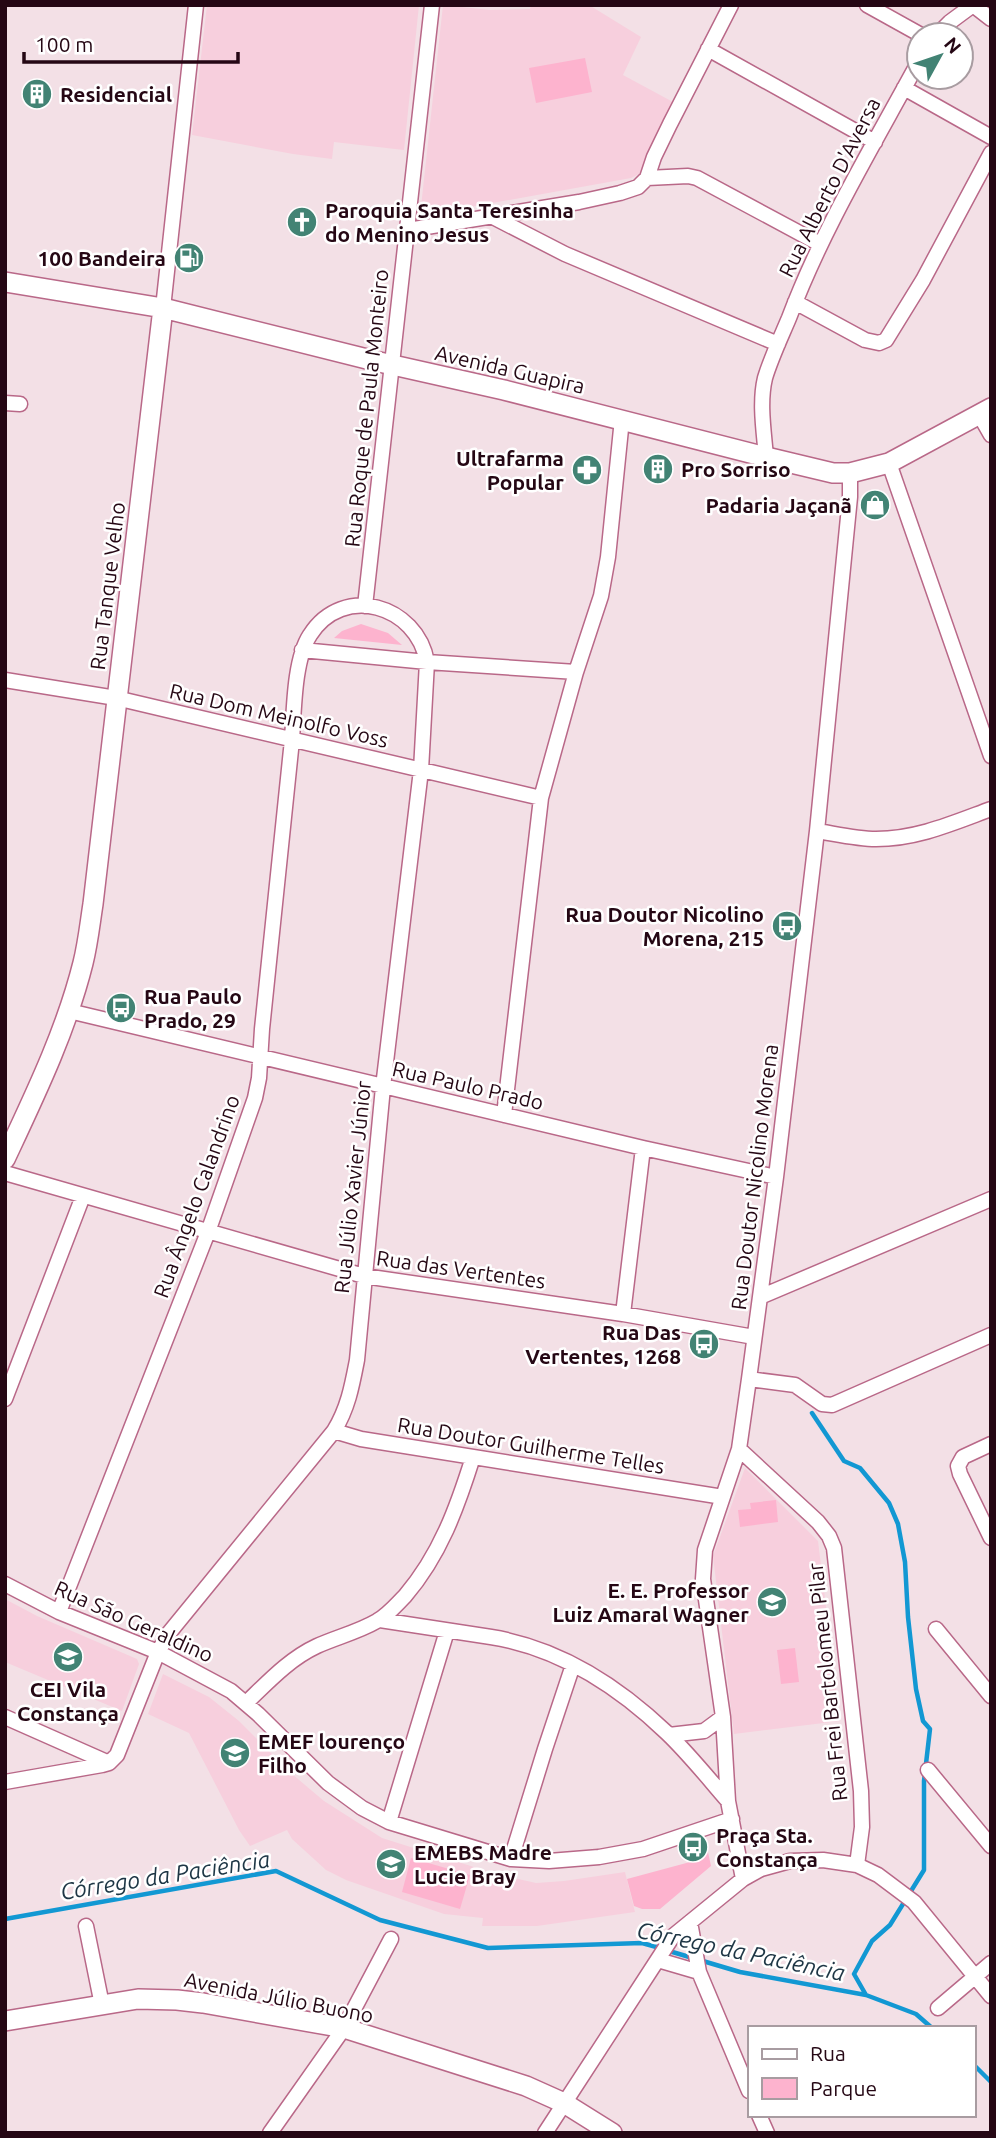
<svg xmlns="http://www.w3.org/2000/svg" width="996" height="2138" font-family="Ubuntu,sans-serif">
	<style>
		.built { fill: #f7cfdd }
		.green { fill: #fdb3ce }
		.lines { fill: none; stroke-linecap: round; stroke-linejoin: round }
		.stream { stroke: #1298d3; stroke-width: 4.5 }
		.street-casing { stroke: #b96888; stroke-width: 17 }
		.secondary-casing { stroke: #b96888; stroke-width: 22 }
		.street { stroke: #fff; stroke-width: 14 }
		.secondary { stroke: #fff; stroke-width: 19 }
		.labels { text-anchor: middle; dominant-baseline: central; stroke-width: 5; stroke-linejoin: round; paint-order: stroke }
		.poi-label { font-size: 21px; font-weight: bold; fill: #250714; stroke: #fff; text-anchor: start }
		.street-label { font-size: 21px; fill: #250714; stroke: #fff }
		.water-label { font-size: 23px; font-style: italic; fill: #1e3645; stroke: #fff }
	</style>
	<rect width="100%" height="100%" fill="#f3e0e6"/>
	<path class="built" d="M207,5H419L404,150L334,142L332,159L293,154L192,135Z
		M443,5L490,10L530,9L531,5H589L641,37L623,75L673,102L639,174L631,178L420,216Z
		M745,1468L818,1541L840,1721L734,1734L713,1556Z
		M5,1599L37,1616L137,1659L139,1664L122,1711L5,1662Z
		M163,1674L209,1697L239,1721L292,1774L324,1801L382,1838L496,1874L536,1883L564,1881L625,1872L635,1912L537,1926H482L483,1918L444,1914L346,1880L326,1870L292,1839L287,1830L250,1846L239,1830L189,1733L148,1714Z"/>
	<path class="green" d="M585,58L592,92L536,103L529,68Z
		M361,624L388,633L402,645L334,638L342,631Z
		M776,1500L778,1522L740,1527L738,1510L751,1509L750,1503Z
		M795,1648L799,1682L781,1684L777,1650Z
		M706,1852H708L711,1866L660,1909H642L634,1906L627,1879L690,1862Z
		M411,1858L470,1875L460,1909L402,1892Z"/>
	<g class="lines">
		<path class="stream" d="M812,1413L844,1461L860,1468L889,1503L898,1524L905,1562L908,1617L916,1689L923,1721L930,1729L924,1781V1870L890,1925L872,1941L854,1974L866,1995
			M5,1919L276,1871L380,1920L488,1948L642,1943L660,1948
			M669,1951L740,1972L866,1995L916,2014L932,2028
			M973,2064L991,2082"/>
		<g class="street-casing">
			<path id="street" d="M867,5L921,35
				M973,5L991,19
				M937,35L950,22L973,5
				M708,49L875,142
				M904,88L991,137
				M647,178L688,176L697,178L820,244
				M491,216L565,254L778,344
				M408,230L579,202L620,193L638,187L647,178L654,157L670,124L731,5
				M795,302L865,340L879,343L886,340L923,280L991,153
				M163,308L196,5
				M5,403L20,404
				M979,414L991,435
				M766,457C764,432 759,403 765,378C771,358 781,337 789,318C823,228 873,146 919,61
				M889,463L991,756
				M365,606L432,5
				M302,650L427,662L576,672
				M5,680L116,698L541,798
				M817,831C836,834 857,839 876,839C917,839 953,823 991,809
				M69,1011L643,1148L776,1177
				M504,1115L541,798L576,672L601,596L608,557L622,419
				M5,1173L364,1276L623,1314L754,1337
				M760,1297L991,1199
				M623,1314L643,1148
				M749,1379L795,1385L822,1404L832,1405L991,1335
				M5,1399L83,1196
				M334,1431L361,1439L723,1497
				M991,1444L963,1457L958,1466L960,1474L991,1538
				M739,1449L818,1522L829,1536L834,1548L861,1791L862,1827L857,1865
				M5,1584L59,1612L158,1652L231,1691L258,1714L328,1783L362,1808L389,1822L511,1859L549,1861L599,1857L643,1849L732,1819
				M380,1620C417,1626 454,1631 491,1637C559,1648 619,1687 667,1733C689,1754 708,1778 728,1801
				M936,1629L991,1696
				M246,1703C268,1682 289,1659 317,1646C337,1637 358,1632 377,1621C388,1615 396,1605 405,1596C440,1555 457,1508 473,1457
				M5,1717L109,1763
				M669,1735L704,1731L723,1717
				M928,1770L991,1846
				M5,1782L102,1765L109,1763L117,1755L158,1652L169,1633L334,1431C348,1408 352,1386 357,1360L383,1087L421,770L427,662C417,605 343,583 310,635C294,659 294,711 292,740L262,1029L259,1078L255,1098L208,1232L59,1612
				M389,1822L447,1631
				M511,1859L545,1749L573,1665
				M743,1879L728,1801L723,1717L703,1579L705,1550L739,1449L749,1379L776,1177L817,831L850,497V473
				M690,1922L699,1972L749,2091
				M86,1926L102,2005
				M658,1960L699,1972
				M938,2008L991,1963
				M759,2115L767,2133
				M270,2133L344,2028L391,1939
				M545,2133L673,1936L743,1879L761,1869L790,1861L823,1860L857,1865L878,1875L914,1902L991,1996"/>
		</g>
		<g class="secondary-casing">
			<path id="secondary" d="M5,282L163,308L375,361L504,390L766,457L833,473H850L889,463L991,408
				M5,1159C35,1095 66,1031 83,963C88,943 90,923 93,904L163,308
				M5,2021L138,1999L177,2000L203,2003L344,2028L526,2086L564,2103L612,2133"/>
		</g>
		<use href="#street" class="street"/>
		<use href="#secondary" class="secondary"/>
	</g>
	<defs>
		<g id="building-disc" transform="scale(1.575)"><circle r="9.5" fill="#428374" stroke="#fff"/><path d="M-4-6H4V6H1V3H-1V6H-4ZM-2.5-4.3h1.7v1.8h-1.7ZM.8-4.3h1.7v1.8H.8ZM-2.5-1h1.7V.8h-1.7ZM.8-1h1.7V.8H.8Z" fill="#fff"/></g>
		<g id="church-disc" transform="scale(1.575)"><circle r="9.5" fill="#428374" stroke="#fff"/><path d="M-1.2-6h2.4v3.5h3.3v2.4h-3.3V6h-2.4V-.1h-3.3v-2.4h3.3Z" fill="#fff"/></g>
		<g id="fuel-disc" transform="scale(1.575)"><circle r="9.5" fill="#428374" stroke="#fff"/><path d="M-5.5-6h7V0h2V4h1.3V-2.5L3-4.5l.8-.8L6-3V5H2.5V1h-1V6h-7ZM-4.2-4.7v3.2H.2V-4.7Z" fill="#fff"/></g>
		<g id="pharmacy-disc" transform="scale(1.575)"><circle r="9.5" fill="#428374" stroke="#fff"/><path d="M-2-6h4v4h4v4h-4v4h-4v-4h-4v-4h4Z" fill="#fff"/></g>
		<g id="shop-disc" transform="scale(1.575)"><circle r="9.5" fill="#428374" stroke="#fff"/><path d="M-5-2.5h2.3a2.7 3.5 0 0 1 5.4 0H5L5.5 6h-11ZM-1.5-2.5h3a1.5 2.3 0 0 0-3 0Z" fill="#fff"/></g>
		<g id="bus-disc" transform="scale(1.575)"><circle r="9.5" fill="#428374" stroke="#fff"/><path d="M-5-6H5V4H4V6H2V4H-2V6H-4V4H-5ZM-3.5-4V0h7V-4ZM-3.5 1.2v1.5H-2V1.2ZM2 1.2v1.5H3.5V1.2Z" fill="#fff"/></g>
		<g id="school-disc" transform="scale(1.575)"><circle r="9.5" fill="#428374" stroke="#fff"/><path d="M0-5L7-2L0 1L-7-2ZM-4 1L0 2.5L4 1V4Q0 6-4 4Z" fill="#fff"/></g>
	</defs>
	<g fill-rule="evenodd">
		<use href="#building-disc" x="37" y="94"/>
		<use href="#church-disc" x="302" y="222"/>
		<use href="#fuel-disc" x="189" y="258"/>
		<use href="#building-disc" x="658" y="469"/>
		<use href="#pharmacy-disc" x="587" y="470"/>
		<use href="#shop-disc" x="875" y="505"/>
		<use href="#bus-disc" x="787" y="926"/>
		<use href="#bus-disc" x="121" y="1008"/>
		<use href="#bus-disc" x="704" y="1344"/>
		<use href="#school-disc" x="772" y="1602"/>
		<use href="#school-disc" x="68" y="1657"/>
		<use href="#school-disc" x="235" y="1753"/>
		<use href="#bus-disc" x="693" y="1847"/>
		<use href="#school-disc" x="391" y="1864"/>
	</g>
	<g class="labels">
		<g class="poi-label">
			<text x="60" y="94">Residencial</text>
			<text x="325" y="210">Paroquia Santa Teresinha<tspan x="325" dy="24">do Menino Jesus</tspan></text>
			<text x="166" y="258" text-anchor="end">100 Bandeira</text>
			<text x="564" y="458" text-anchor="end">Ultrafarma<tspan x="564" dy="24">Popular</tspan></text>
			<text x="681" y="469">Pro Sorriso</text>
			<text x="852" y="505" text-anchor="end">Padaria Jaçanã</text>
			<text x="764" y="914" text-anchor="end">Rua Doutor Nicolino<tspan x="764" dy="24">Morena, 215</tspan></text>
			<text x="144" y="996">Rua Paulo<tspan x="144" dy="24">Prado, 29</tspan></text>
			<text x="681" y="1332" text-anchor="end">Rua Das<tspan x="681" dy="24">Vertentes, 1268</tspan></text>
			<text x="749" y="1590" text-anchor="end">E. E. Professor<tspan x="749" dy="24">Luiz Amaral Wagner</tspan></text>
			<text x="68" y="1689" text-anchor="middle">CEI Vila<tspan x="68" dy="24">Constança</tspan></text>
			<text x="258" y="1741">EMEF lourenço<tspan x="258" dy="24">Filho</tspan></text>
			<text x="716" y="1835">Praça Sta.<tspan x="716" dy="24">Constança</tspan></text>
			<text x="414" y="1852">EMEBS Madre<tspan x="414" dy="24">Lucie Bray</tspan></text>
		</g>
		<g class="street-label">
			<text transform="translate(829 187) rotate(-63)">Rua Alberto D'Aversa</text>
			<text transform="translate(510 369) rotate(13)">Avenida Guapira</text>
			<text transform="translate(366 408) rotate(-84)">Rua Roque de Paula Monteiro</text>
			<text transform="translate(107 586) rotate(-83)">Rua Tanque Velho</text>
			<text transform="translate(279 715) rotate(13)">Rua Dom Meinolfo Voss</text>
			<text transform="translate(468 1085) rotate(13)">Rua Paulo Prado</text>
			<text transform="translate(754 1177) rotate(-83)">Rua Doutor Nicolino Morena</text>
			<text transform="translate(352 1187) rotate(-84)">Rua Júlio Xavier Júnior</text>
			<text transform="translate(196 1196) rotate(-70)">Rua Ângelo Calandrino</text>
			<text transform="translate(461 1269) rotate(8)">Rua das Vertentes</text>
			<text transform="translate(531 1445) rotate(9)">Rua Doutor Guilherme Telles</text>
			<text transform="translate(134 1621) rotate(24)">Rua São Geraldino</text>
			<text transform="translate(827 1682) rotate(-96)">Rua Frei Bartolomeu Pilar</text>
			<text transform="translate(279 1997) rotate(11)">Avenida Júlio Buono</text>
		</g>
		<g class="water-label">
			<text transform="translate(165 1875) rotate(-9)">Córrego da Paciência</text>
			<text transform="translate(741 1951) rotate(12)">Córrego da Paciência</text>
		</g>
	</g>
	<rect width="996" height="2138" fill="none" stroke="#250714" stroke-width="14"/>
	<rect x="748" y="2026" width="228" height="91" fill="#ffffff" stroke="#a89ca1" stroke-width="2"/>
	<rect x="762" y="2049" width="35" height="10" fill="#ffffff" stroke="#a89ca1" stroke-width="2"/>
	<text x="810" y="2061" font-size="21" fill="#250714">Rua</text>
	<rect x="762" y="2078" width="35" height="21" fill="#fdb3ce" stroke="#a89ca1" stroke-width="2"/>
	<text x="810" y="2096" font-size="21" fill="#250714">Parque</text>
	<g transform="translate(940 56) rotate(50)"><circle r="33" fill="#ffffff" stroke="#a89ca1" stroke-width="2"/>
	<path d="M0-5L12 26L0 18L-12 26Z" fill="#428374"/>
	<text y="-10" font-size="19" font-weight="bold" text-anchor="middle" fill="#250714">N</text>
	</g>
	<path d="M24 52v10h214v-10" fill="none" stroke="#250714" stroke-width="3.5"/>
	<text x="35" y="52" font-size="21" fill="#250714" stroke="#ffffff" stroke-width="5" paint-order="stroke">100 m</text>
</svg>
